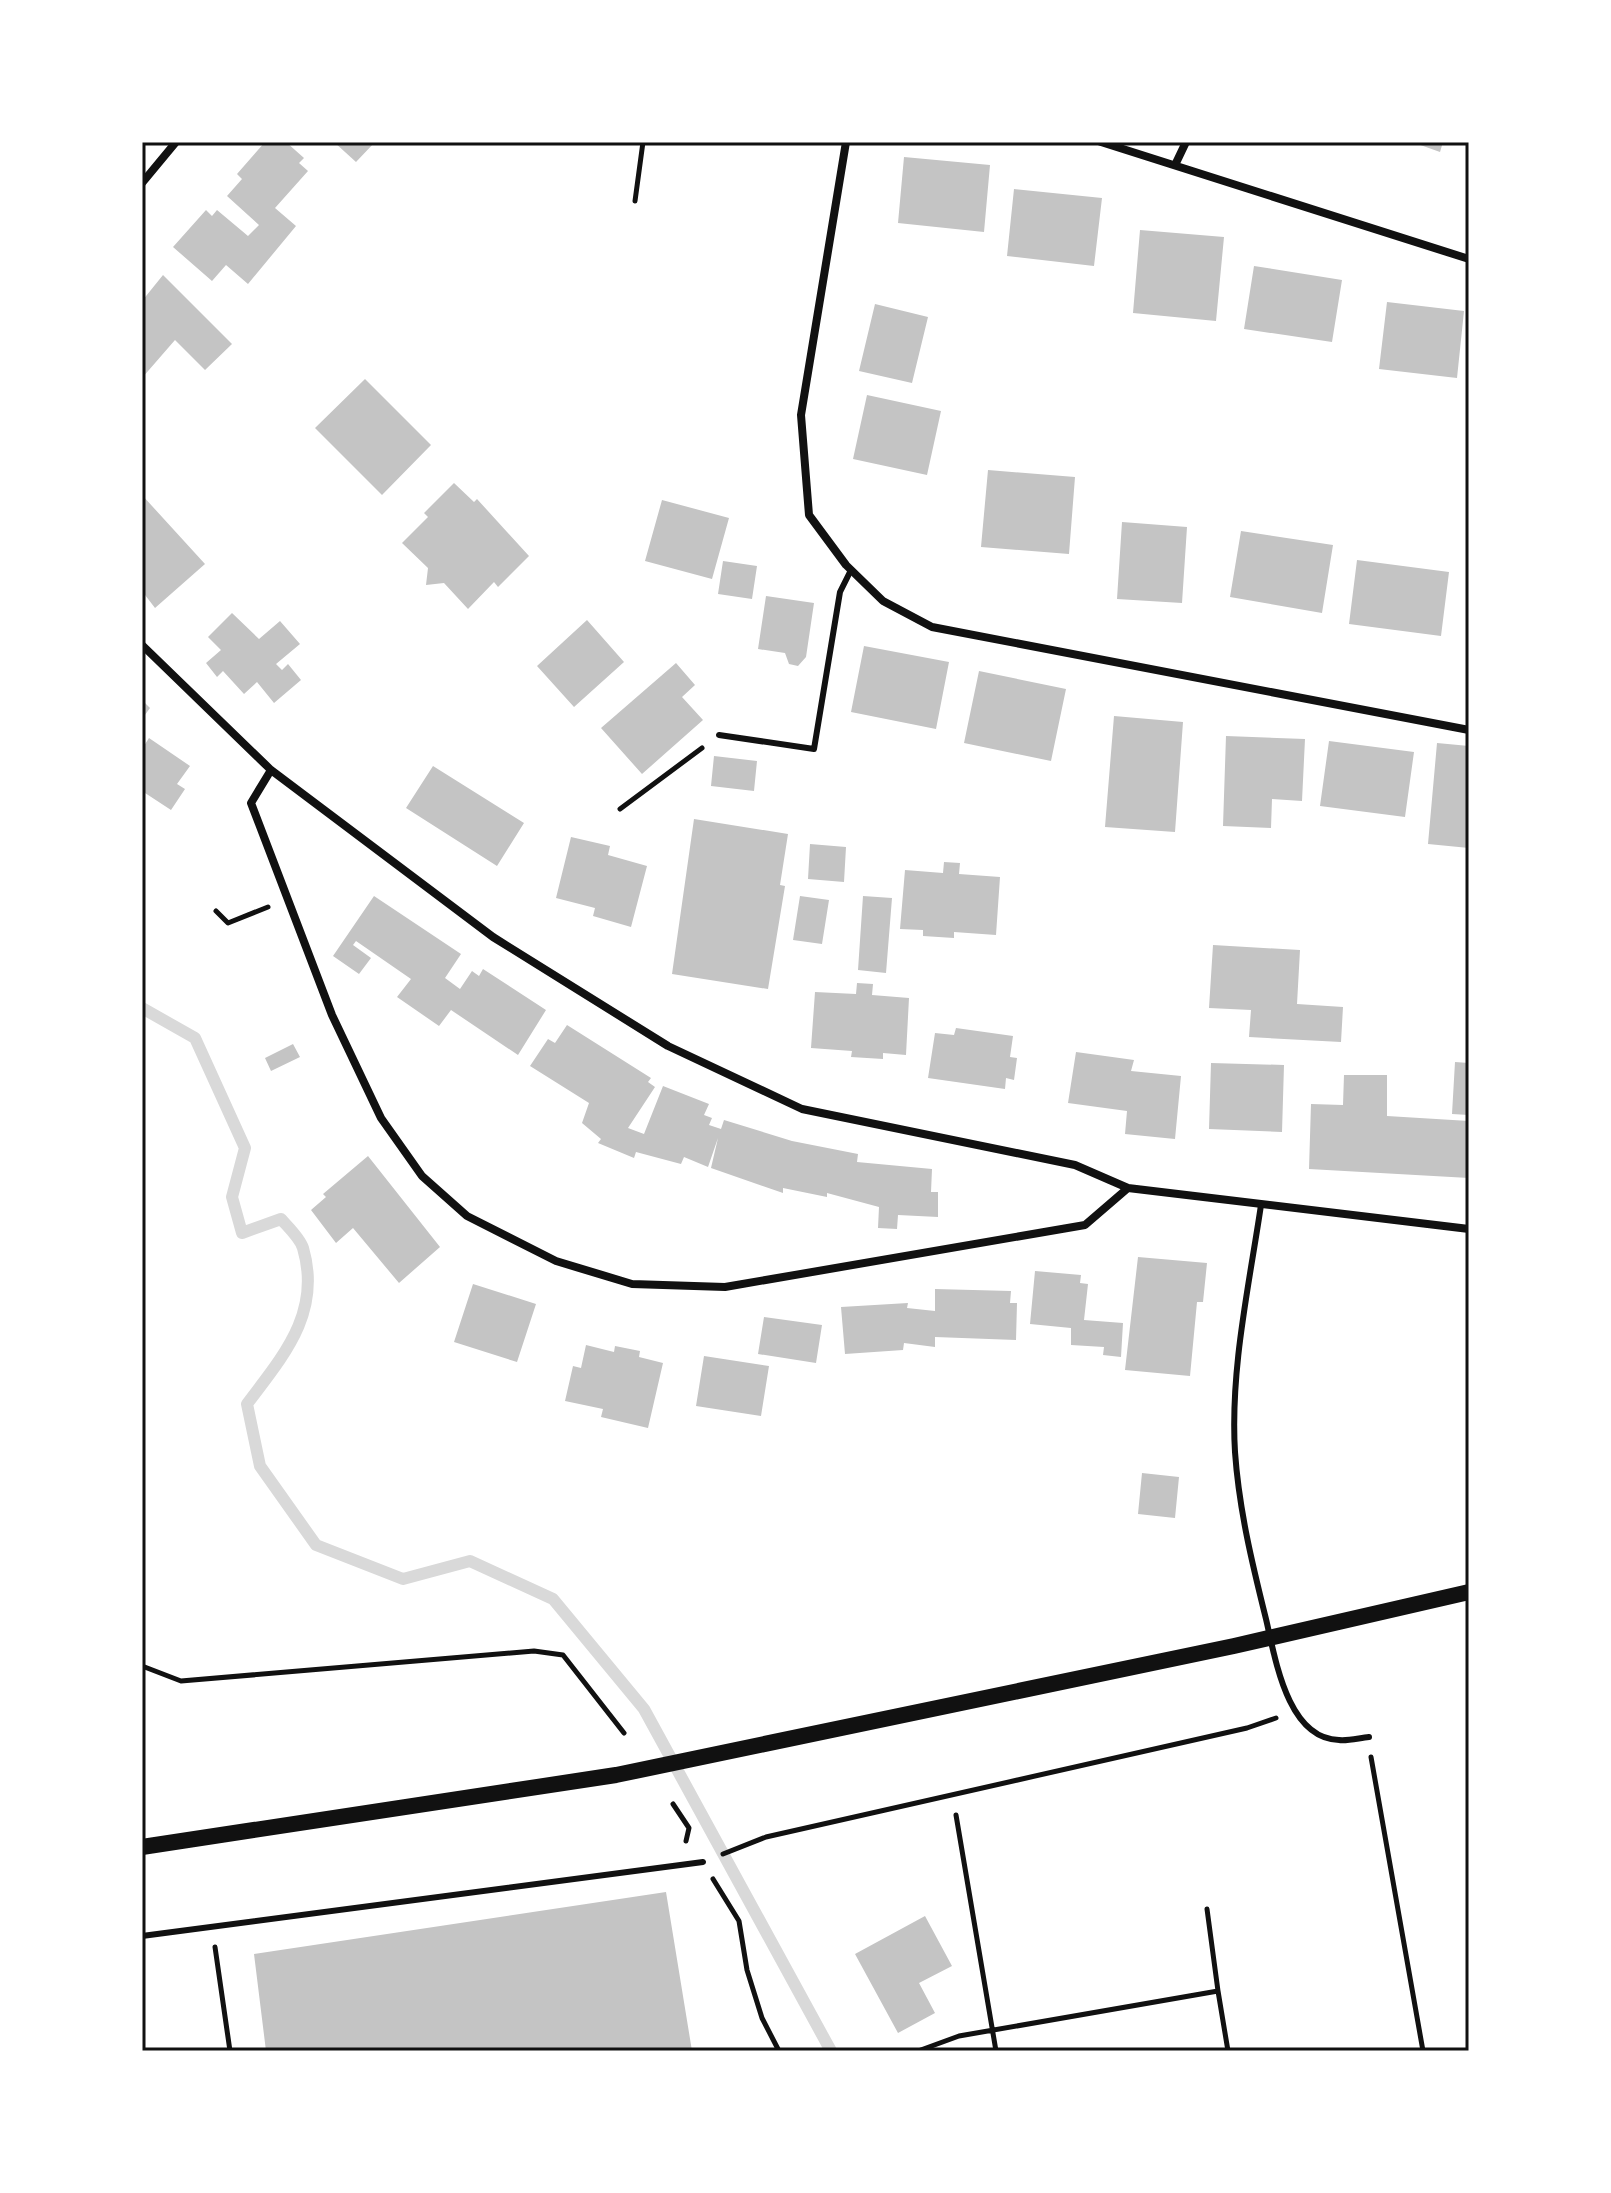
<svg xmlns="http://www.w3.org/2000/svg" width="1611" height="2193" font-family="Barlow,sans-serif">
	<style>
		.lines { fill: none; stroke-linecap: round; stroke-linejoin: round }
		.stream { stroke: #d9d9d9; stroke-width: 12 }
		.building { fill: #c4c4c4 }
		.path { stroke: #111; stroke-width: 5 }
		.service { stroke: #111; stroke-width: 6 }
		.minor { stroke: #111; stroke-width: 8 }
		.secondary { stroke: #111; stroke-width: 16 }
		.neatline { fill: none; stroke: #111; stroke-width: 3 }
	</style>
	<rect width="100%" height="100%" fill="#fff"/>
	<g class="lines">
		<path class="stream" d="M142,1008L195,1038L245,1148L232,1197L242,1233L281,1219C288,1227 300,1238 303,1248C322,1313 283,1356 247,1404L260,1466L316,1545L403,1579L470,1561L553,1599L644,1709L831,2051"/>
	</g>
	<path class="building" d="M265,142H286L304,158L299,163L308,171L275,208L296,226L248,284L226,265L212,281L173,247L206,210L212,216L217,210L248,236L259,225L227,196L242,179L237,174Z
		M334,142H375L356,162Z
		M1412,142H1443L1440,152Z
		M904,157L990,165L984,232L898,223Z
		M1014,189L1102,198L1094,266L1007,256Z
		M1140,230L1224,237L1216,321L1133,313Z
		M1254,266L1342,280L1332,342L1244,329Z
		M163,275L232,344L205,370L175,340L142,378V301Z
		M1387,302L1464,311L1457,378L1379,369Z
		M875,304L928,317L912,383L859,371Z
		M365,379L431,445L382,495L315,428Z
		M867,395L941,411L927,475L853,459Z
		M988,470L1075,477L1069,554L981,547Z
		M454,483L474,502L477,499L529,556L498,587L494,582L468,609L444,583L426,585L428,568L402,543L428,517L424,513Z
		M142,495L205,564L155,608L142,591Z
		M662,500L729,518L712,579L645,561Z
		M1122,522L1187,527L1182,603L1117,599Z
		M1241,531L1333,545L1322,613L1230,597Z
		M1357,560L1449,572L1441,636L1349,624Z
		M723,561L757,566L752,599L718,594Z
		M766,596L814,603L806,657L798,666L789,664L785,653L758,649Z
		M232,613L259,639L280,621L300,644L276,664L282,670L288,664L301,680L274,703L257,682L244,694L223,671L217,677L206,663L221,650L208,637Z
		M587,620L624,662L574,707L537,666Z
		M864,646L949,662L936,729L851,712Z
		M676,663L695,685L682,697L703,720L642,774L601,728Z
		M979,671L1066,689L1051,761L964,743Z
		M142,700L150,708L142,719Z
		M1114,716L1183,722L1175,832L1105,827Z
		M1226,736L1305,739L1302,801L1272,799L1271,828L1223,826Z
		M149,738L190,766L177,784L185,789L171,810L142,791V749Z
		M1329,741L1414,752L1405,817L1320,806Z
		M1437,743L1469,746V848L1428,844Z
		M714,756L757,761L754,791L711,786Z
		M433,766L524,823L497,866L406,808Z
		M694,819L788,834L780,885L785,886L768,989L672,974Z
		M571,837L610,846L608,855L647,866L631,927L593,916L595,908L556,898Z
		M810,844L846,847L844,882L808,879Z
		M944,862L960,863L959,874L1000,877L996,935L954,932V938L923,936V930L900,929L905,870L943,873Z
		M374,896L461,954L445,978L460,989L472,971L479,976L483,969L546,1010L518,1055L451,1010L439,1026L397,997L411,979L356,941L353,945L371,958L359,974L333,956Z
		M800,896L829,900L822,944L793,940Z
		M863,896L892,898L886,973L858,970Z
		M1213,945L1300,950L1297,1004L1343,1007L1341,1042L1249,1037L1251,1010L1209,1008Z
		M857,983L873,984L872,995L909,998L906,1055L883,1053V1059L851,1057L852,1051L811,1048L815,992L856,994Z
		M567,1025L651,1078L648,1082L655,1087L628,1128L644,1134L663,1086L709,1104L704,1115L712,1118L709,1125L721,1129L724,1120L792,1141L858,1154L857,1162L932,1169L931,1192H938V1217L898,1215L897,1229L878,1228L879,1207L827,1193V1197L783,1188V1193L711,1168L718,1138L708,1167L684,1157L681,1164L636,1152L634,1158L598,1143L601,1139L582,1123L589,1103L530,1066L548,1039L555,1043Z
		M956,1028L1013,1036L1010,1057L1017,1058L1014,1080L1006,1078L1005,1089L928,1078L935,1033L954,1035Z
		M293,1044L300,1057L271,1071L265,1058Z
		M1076,1052L1134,1060L1131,1071L1181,1076L1175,1139L1125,1134L1127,1111L1068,1103Z
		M1455,1062L1469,1063V1115L1452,1114Z
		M1211,1063L1284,1065L1282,1132L1209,1129Z
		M1344,1075H1387V1116L1469,1121V1178L1309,1169L1311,1104L1343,1105Z
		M368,1156L440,1247L399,1283L353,1228L336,1243L311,1210L326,1197L323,1194Z
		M1138,1257L1207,1263L1203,1302H1197L1190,1376L1125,1370Z
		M1035,1271L1081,1275L1080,1283L1088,1284L1084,1320L1123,1323L1121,1357L1103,1355L1104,1347L1071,1345V1328L1030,1324Z
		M473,1284L536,1304L517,1362L454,1342Z
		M935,1289L1011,1291L1010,1303H1017L1016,1340L935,1337V1347L904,1343L903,1350L845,1354L841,1307L908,1303L907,1308L935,1311Z
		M764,1317L822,1325L816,1363L758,1354Z
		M586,1345L614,1352L615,1346L640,1351L639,1357L663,1363L648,1428L601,1417L603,1409L565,1401L573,1366L581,1368Z
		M704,1356L769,1366L761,1416L696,1406Z
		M1142,1473L1179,1477L1175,1518L1138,1514Z
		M666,1892L692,2051H266L254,1954Z
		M925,1916L952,1966L919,1983L935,2013L898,2033L855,1954Z"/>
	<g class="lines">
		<path class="path" d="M635,201L643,142
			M620,809L702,748
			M216,911L228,923L268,907
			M142,1666L181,1681L534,1651L563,1655L624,1733
			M1371,1757L1423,2051
			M673,1804L689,1828L686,1841
			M956,1815L996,2051
			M723,1854L766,1837L1247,1728L1276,1718
			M713,1879L739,1921L747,1970L762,2018L779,2051
			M1207,1909L1218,1991
			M215,1947L230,2051
			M918,2051L959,2036L1218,1991L1228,2051"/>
		<path class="service" d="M719,735L814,749L840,592L851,570
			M1261,1205C1249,1286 1230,1370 1235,1452C1239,1509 1252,1563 1266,1619C1275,1657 1287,1739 1339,1740C1348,1741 1359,1738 1369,1737
			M142,1936L703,1862"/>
		<path class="minor" d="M846,142L801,415L809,515L846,565L883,601L932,627L1469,730
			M1101,142L1469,259
			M1176,163L1186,142
			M142,183L176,142
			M142,645L271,770L493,937L668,1046L802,1109L1075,1165L1128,1188L1469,1229
			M271,770L251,803L332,1015L381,1118L422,1176L467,1216L556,1261L632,1284L725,1287L1085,1225L1128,1188"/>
		<path class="secondary" d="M142,1847L616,1775L1234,1646L1469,1592"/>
	</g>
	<rect width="1611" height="2193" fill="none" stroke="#ffffff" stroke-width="288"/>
	<rect x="144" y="144" width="1323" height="1905" class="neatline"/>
</svg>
